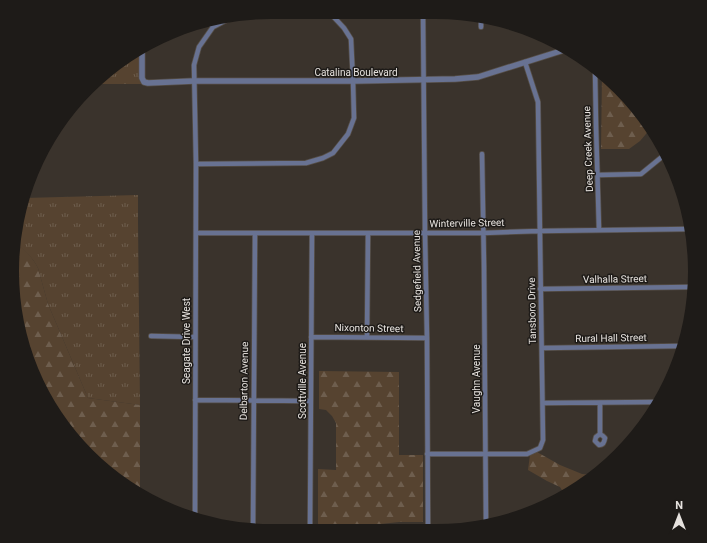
<svg xmlns="http://www.w3.org/2000/svg" width="707" height="543" font-family="Roboto,sans-serif">
	<style>
		.grass { fill: url(#grass-tufts) }
		.forest { fill: url(#forest-firs) }
		.lines { fill: none; stroke-linecap: round; stroke-linejoin: round }
		.minor-casing { stroke: #564f48; stroke-width: 6 }
		.tertiary-casing { stroke: #564f48; stroke-width: 7 }
		.minor { stroke: #687292; stroke-width: 4.5 }
		.tertiary { stroke: #687292; stroke-width: 5.5 }
		.labels { text-anchor: middle; dominant-baseline: central; stroke-width: 3; stroke-linejoin: round; paint-order: stroke }
		.street-label { font-size: 10px; fill: #e6e2de; stroke: #1e1b18 }
	</style>
	<defs>
		<pattern id="grass-tufts" width="24" height="20" patternUnits="userSpaceOnUse"><rect width="24" height="20" fill="#564330"/><path d="M3 7l-1-3M5 7V3M7 7l1-3M15 17l-1-3M17 17v-4M19 17l1-3" fill="none" stroke="#6e5e4e"/></pattern>
		<pattern id="forest-firs" width="22" height="20" patternUnits="userSpaceOnUse"><rect width="22" height="20" fill="#564330"/><path d="M5 1l3.5 6h-7zM16 11l3.5 6h-7z" fill="#6e5e4e"/></pattern>
	</defs>
	<rect width="100%" height="100%" fill="#3a332c"/>
	<path class="grass" d="M140,48L141,84H93Z
		M138,195V222L140,405L88,398L48,304L38,268C33,258 25,250 16,244L21,205L24,198Z"/>
	<path class="forest" d="M602,75L651,128L640,141L629,149H601Z
		M16,244C25,249 33,258 38,268L48,304L88,398L140,405V494L128,487L88,455L56,415L21,339L12,272Z
		M319,371L399,372V455H423V522H399L372,525V528L369,529H318V469L336,470V423L332,416L326,410L319,409Z
		M537,452L560,465L582,474L592,475L579,487L565,495L560,487L547,481L528,470L530,455Z"/>
	<g class="lines">
		<g class="minor-casing">
			<path id="minor" d="M423,12L425,233L427,338L428,529
				M481,18V27
				M208,20L213,27
				M595,68L596,125L599,230
				M482,154L484,266L486,525
				M196,164L306,163L323,158L333,153L348,134L354,118L353,81L351,39L344,28L329,12
				M598,175L641,174L663,156
				M196,233H483L540,231L690,229
				M540,289L690,287
				M151,336L195,337
				M311,337L427,338
				M367,337L368,233
				M542,348L680,346
				M195,400L310,401
				M543,403L657,402
				M600,403V434L596,437L595,441L599,445C603,445 604,443 605,438L603,436L600,434
				M427,454H527L540,448L543,440L538,102L525,62
				M195,519L196,164L194,65L199,47L213,27L232,17
				M486,522H499
				M253,529L255,233
				M310,529L312,233
				M381,529L389,527H428"/>
		</g>
		<g class="tertiary-casing">
			<path id="tertiary" d="M142,47V78L144,82L148,83L194,81H353L455,79L478,77L564,50"/>
		</g>
		<use href="#minor" class="minor"/>
		<use href="#tertiary" class="tertiary"/>
	</g>
	<g class="labels">
		<g class="street-label">
			<text x="356" y="72">Catalina Boulevard</text>
			<text transform="translate(588 149) rotate(-92)">Deep Creek Avenue</text>
			<text transform="translate(467 223) rotate(-1)">Winterville Street</text>
			<text transform="translate(417 271) rotate(-91)">Sedgefield Avenue</text>
			<text transform="translate(615 279) rotate(-1)">Valhalla Street</text>
			<text transform="translate(532 311) rotate(-91)">Tansboro Drive</text>
			<text transform="translate(369 328) rotate(1)">Nixonton Street</text>
			<text transform="translate(611 338) rotate(-1)">Rural Hall Street</text>
			<text transform="translate(186 341) rotate(-90)">Seagate Drive West</text>
			<text transform="translate(476 379) rotate(-90)">Vaughn Avenue</text>
			<text transform="translate(244 381) rotate(-89)">Delbarton Avenue</text>
			<text transform="translate(302 381) rotate(-90)">Scottville Avenue</text>
		</g>
	</g>
	<path d="M0 0H707V543H0ZM271 19H436A252 252 0 0 1 688 271V272A252 252 0 0 1 436 524H271A252 252 0 0 1 19 272V271A252 252 0 0 1 271 19Z" fill="#1e1b18" fill-rule="evenodd"/>
	<g transform="translate(679 515)" stroke="#1e1b18" stroke-width="3" paint-order="stroke">
	<path d="M0-3L7 15L0 10L-7 15Z" fill="#e6e2de"/>
	<text y="-6" font-size="11" font-weight="bold" text-anchor="middle" fill="#e6e2de">N</text>
	</g>
</svg>
